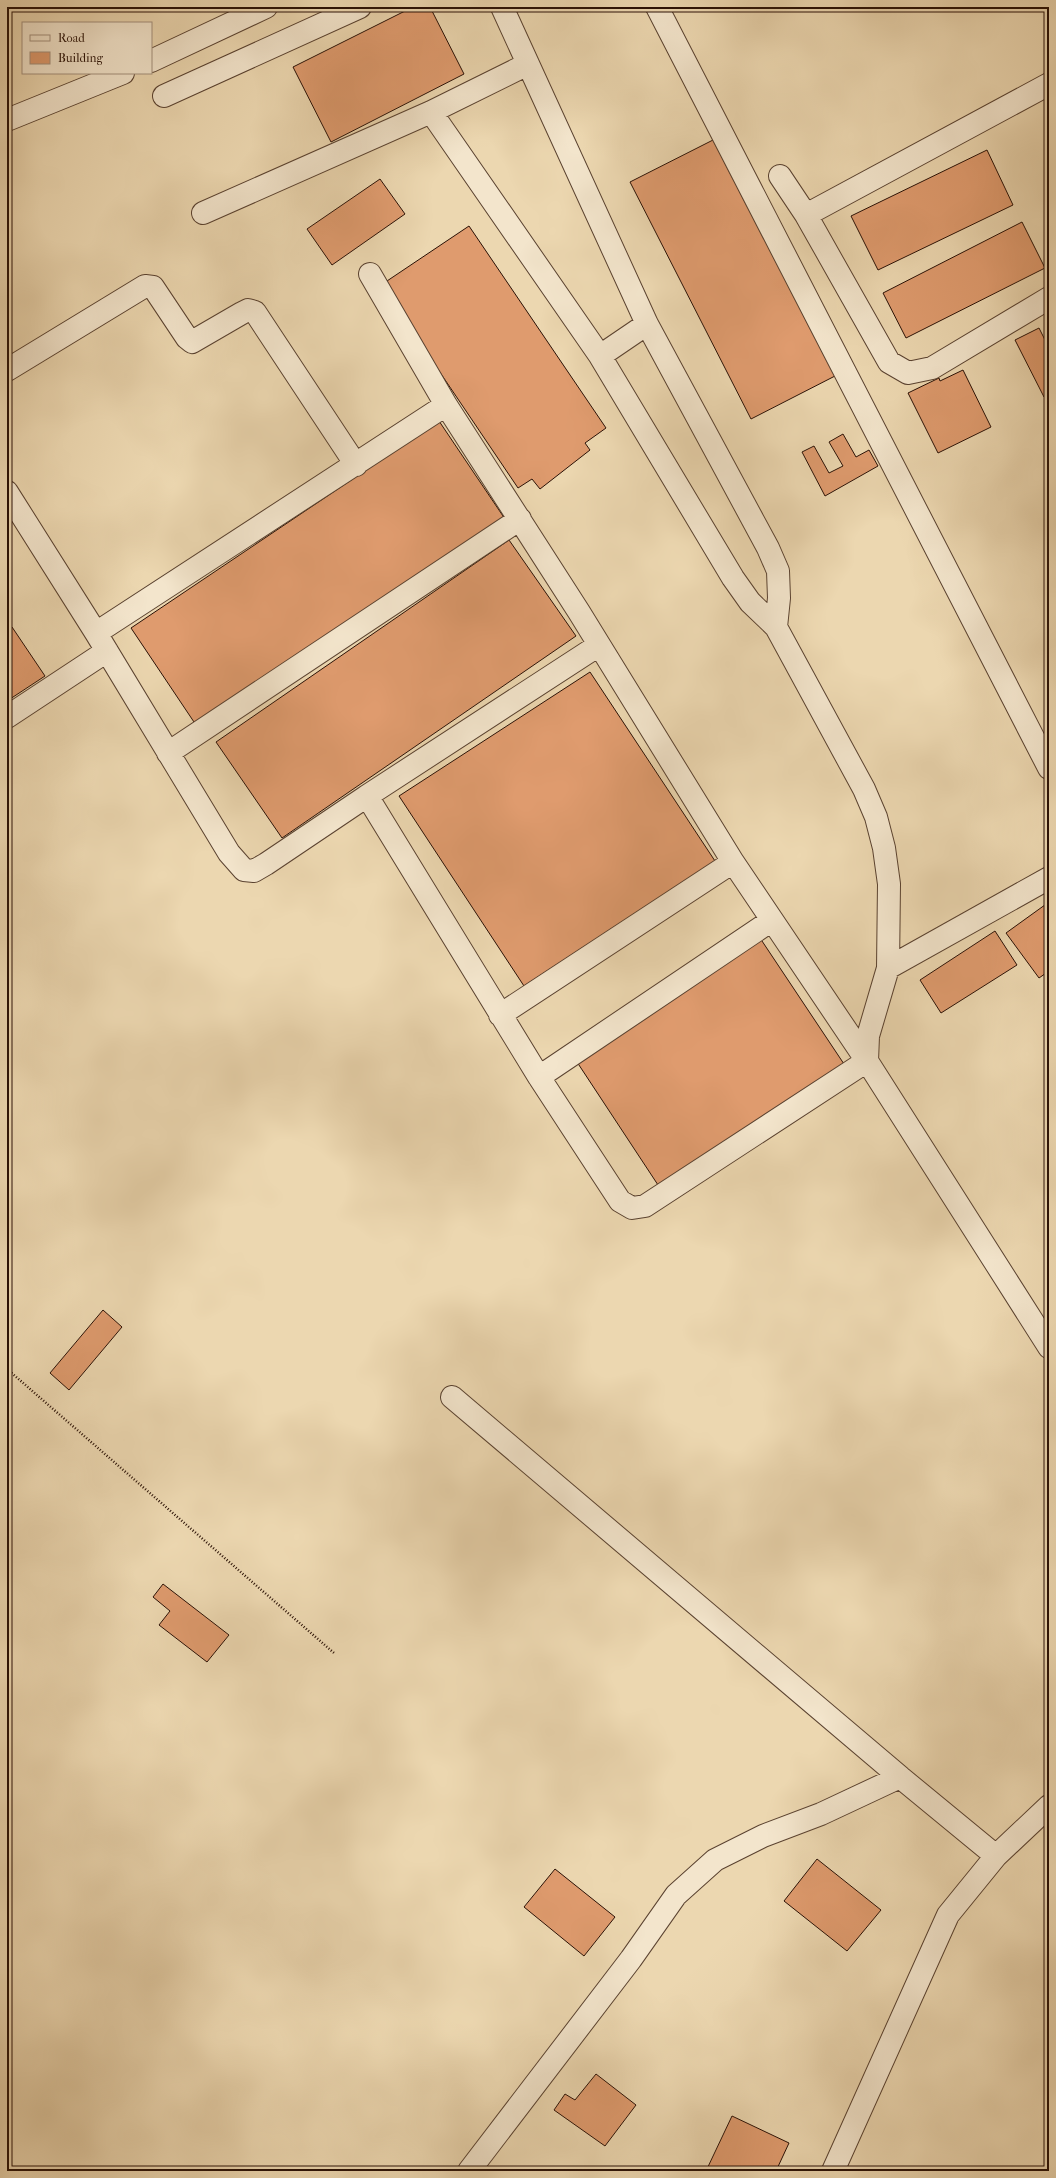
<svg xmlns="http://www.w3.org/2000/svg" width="1056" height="2178" font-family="'IM FELL French Canon',serif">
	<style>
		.building { fill: #df9b6e; stroke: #2a1106 }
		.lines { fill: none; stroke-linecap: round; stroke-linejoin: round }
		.minor-casing { stroke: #5a4230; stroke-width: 24 }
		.path { stroke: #2a1106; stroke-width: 2.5; stroke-dasharray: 1 2; stroke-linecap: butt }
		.minor { stroke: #f3e5cc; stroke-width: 22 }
	</style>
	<rect width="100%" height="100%" fill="#ecd7b0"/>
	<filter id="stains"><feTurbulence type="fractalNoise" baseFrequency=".005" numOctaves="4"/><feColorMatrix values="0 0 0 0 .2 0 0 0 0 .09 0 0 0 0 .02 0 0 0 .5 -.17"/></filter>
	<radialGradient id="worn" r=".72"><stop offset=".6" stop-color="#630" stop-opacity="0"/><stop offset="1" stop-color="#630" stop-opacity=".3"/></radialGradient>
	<path class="building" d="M413,7H430L464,74L331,142L293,67Z
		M713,140L835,376L751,419L630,182Z
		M987,150L1013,205L878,270L851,216Z
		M380,179L405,214L332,265L307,229Z
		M1022,222L1045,268L906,338L883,293Z
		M469,226L606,428L585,443L590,450L540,489L532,479L518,488L381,285Z
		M1039,328L1049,348V395L1044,397L1015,340Z
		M963,370L991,427L938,453L908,393L939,378L940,381Z
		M439,421L505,519L196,725L131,628Z
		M843,434L856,457L869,450L878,466L825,496L802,452L814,446L829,473L843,466L829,442Z
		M509,540L576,636L282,838L216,742Z
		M12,627L45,676L7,701V631Z
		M590,672L715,861L524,986L399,796Z
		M1049,902V971L1039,978L1006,933Z
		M995,931L1017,965L941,1013L920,980Z
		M760,938L846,1067L660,1188L575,1059Z
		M103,1310L122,1327L69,1390L50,1373Z
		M163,1584L229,1635L207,1662L159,1625L170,1611L153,1597Z
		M817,1859L881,1910L847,1951L784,1901Z
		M555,1869L615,1917L584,1956L524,1907Z
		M596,2074L636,2105L605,2146L554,2110L565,2094L575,2100Z
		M732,2116L789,2143L776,2171H706Z"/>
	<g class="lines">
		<g class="minor-casing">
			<path id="minor" d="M502,7L647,324L768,548L778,571L779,598L776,627
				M657,7L1049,768
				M151,61L266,7
				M164,96L360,7
				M431,112L600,356L733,578L750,602L776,627L864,789L876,817L884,848L889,884L888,968L868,1036L867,1061
				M7,120L123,73
				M780,176L806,215L889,362L908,373L932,368L1049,298
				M203,213L431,112L528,64
				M806,215L1049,84
				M370,274L446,405L579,612L733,862L867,1061L1049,1347
				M600,356L647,324
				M7,370L145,286L153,287L187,338L192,342L242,313L248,310L255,312L356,465
				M7,492L96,633L229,853L244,870L254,871L266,864L367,796L539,1077L620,1201L632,1208L645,1206L867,1061
				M96,633L446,405
				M7,717L107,651
				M168,753L520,519
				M367,796L599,645
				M888,968L1049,878
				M500,1015L733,862
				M539,1077L772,920
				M452,1397L900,1777
				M469,2171L631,1959L676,1895L715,1860L763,1836L821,1814L900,1777L996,1856
				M833,2171L948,1915L996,1856L1049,1806"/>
		</g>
		<path class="path" d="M7,1369L334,1653"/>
		<use href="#minor" class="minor"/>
	</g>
	<rect width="1056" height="2178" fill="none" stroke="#ecd7b0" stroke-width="24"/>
	<rect x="8" y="8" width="1040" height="2162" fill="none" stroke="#2a1106" stroke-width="2"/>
	<rect x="12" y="12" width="1032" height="2154" fill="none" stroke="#2a1106"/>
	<rect x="22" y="22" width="130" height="52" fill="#f3e5cc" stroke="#a3907d"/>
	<rect x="30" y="35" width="20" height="6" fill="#f3e5cc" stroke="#a3907d"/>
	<text x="58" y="42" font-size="12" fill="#2a1106">Road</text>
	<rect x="30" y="52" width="20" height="12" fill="#df9b6e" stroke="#a3907d"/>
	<text x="58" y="62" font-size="12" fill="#2a1106">Building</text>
	<rect width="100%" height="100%" filter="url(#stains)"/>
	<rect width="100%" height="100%" fill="url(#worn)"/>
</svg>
